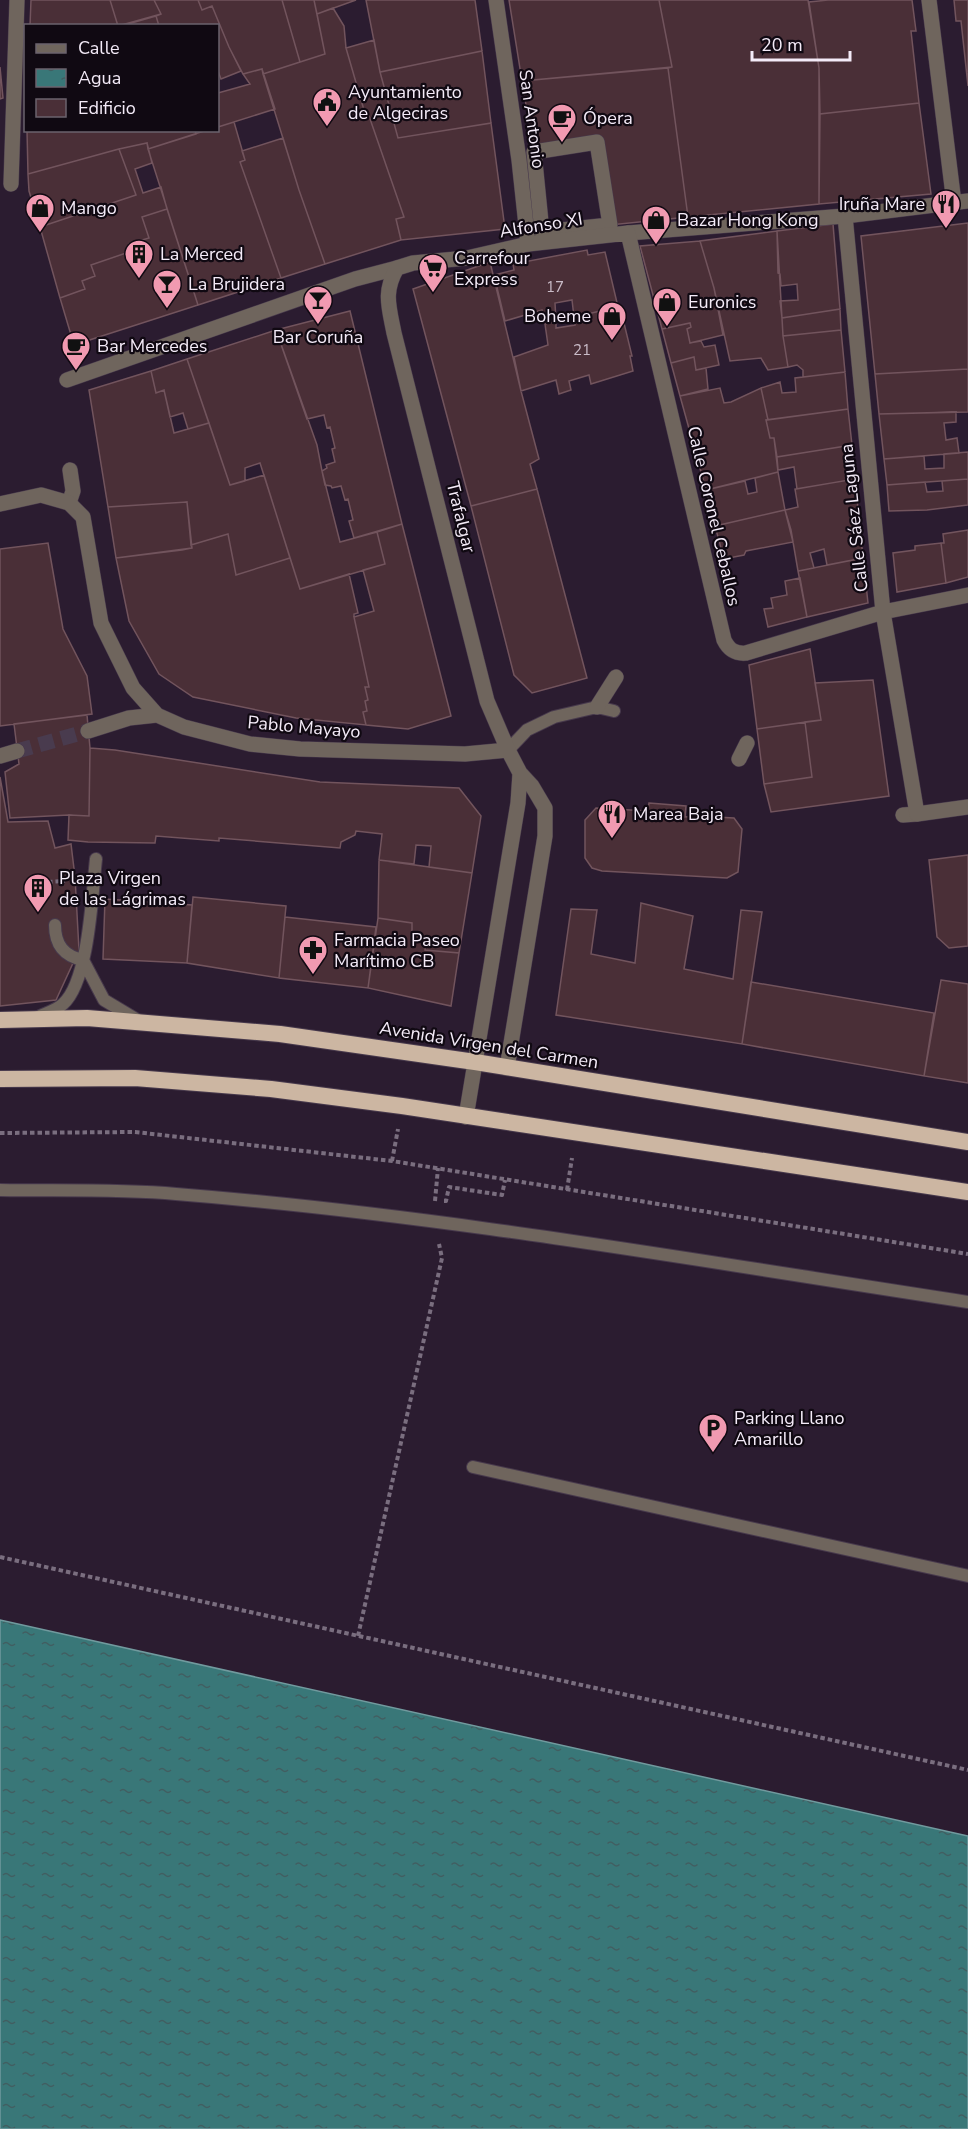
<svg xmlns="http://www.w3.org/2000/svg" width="968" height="2129" font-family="'Nunito Sans',sans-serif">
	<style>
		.water { fill: url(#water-ripples); stroke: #719a9e; stroke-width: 1.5 }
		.building { fill: #4a2f37; stroke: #72545d; stroke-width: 1.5 }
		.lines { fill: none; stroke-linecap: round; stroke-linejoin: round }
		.minor-tunnel { stroke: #493b4e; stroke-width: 15; stroke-dasharray: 15 8; stroke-linecap: butt }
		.service-casing { stroke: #47394c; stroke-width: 14 }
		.pedestrian-casing { stroke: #47394c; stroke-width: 16 }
		.minor-casing { stroke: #47394c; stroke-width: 16 }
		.trunk-casing { stroke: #47394c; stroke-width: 18 }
		.path { stroke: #7a6e7f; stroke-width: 4; stroke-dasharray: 4.5 3; stroke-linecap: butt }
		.service { stroke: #6f655d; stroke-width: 12 }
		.pedestrian { stroke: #6f655d; stroke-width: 15 }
		.minor { stroke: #6f655d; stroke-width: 15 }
		.trunk { stroke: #ccb6a2; stroke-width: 16 }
		.labels { text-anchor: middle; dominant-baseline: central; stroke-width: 4.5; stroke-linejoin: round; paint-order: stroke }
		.number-label { font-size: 15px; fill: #cabcc8 }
		.poi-label { font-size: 18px; fill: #f4ebf8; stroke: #100912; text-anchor: start }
		.street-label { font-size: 18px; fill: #f4ebf8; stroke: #100912 }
	</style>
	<defs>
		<pattern id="water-ripples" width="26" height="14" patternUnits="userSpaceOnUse" patternTransform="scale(1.5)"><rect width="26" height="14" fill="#397778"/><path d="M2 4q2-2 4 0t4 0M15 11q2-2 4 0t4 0" fill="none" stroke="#415e61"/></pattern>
	</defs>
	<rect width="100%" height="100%" fill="#2b1c30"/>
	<path class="water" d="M0,1620L968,1836V2129H0Z"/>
	<path class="building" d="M31,0H110L118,26H30Z
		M110,0H154L161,14L118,26Z
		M154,0H198L202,10L212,6L229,47L241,71L221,79L218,71V26H159L156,16L161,14Z
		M198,0H282L300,62L263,74L262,69L243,74L229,47L212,6L202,10Z
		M282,0H314L325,54L300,62Z
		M314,0H356L317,14Z
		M366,0H475L482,51L380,72Z
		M509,0H659L672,67L522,81Z
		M659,0H808L819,68V204L688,217L668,68L672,67Z
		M828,0H912L916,31H911L919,103L820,114L819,68L809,2Z
		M954,0H968V86L961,21H956Z
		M333,8L344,26L346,48L366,117L369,116L404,217L396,219L401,240L325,264L299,190L263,74L325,54L317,14Z
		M156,16L159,26H121Z
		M374,40L380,72L398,138L491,123L505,229L401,240L396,219L404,217L369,116L366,117L346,48Z
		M482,51L491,123L398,138L380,72Z
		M0,67L3,98L0,99Z
		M668,68L688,217L610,225L597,142L534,152L522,81Z
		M262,69L275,109L218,127V90V93L250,84L243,74Z
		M919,103L931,194L819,204L820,114Z
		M234,122L245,160L240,162L281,278L198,305L148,149L207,130H218V127Z
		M27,130H195L196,134L148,149L147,143L119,149L28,174Z
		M283,138L299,190L325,264L281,278L240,162L245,160L242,151Z
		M147,143L152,163L135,169L143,193L161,187L167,209L142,217L149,238L129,244L132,251L91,265L95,276L82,281L85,289L60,298L40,227L136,195L119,149Z
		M119,149L136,195L40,227L29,191L28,174Z
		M167,209L198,305L74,345L60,298L85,289L82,281L95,276L91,265L132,251L129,244L149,238L142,217Z
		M968,223V369L875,374L861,236Z
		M833,224L840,309L782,318L780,301L798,300L797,284L781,286L780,274L778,273L777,231Z
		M777,231L783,336L788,367L768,370L761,358L730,361L714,288L700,241Z
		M700,241L714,288L723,335L690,343L687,329L691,327L690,323L662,329L640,246Z
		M587,250L588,255L605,252L618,307L574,317L572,300L555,303L556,321L545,324L542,310L505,321L494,275L514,270L513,264Z
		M490,262L521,391L539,459L530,464L537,489L471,506L413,289Z
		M618,307L621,319H623L632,356H630L633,371L591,384L589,375L569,381L571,390L559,394L556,380L521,391L514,357L548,345L545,324L556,321V328L575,325L574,317Z
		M840,309L841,330L783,336L782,318Z
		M350,311L402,524L354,538L349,521L353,520L348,499L345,500L341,486L332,488L331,486L325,485L322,471L327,468L326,465L335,462L332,449L335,448L330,427L327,428L324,415L307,419L276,330Z
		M690,323L691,327L687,329L690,343L701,341L704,347L715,345L719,365L696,370L694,357L671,363L662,329Z
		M276,330L317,445L322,471L340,542L377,532L385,564L300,589L260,463L245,468V481L230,485L187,359Z
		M841,330L845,372L803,377V370L797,365L788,367L783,336Z
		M694,357L696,370L706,368L708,389L680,396L671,363Z
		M187,359L209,423L188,429L183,413L170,417L164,390L156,393L151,371Z
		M968,369V412L879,414L875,374Z
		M151,371L156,393L164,390L174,433L209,423L230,485L264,475L290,558L236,575L228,534L191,545L187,502L108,507L89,390Z
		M845,372L848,409L768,420L761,388L780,382L782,393L796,392L795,378Z
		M720,388L724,403L731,402L761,388L768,420H766L770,438H774L778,472L706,490L680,396Z
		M848,409L852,445L777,457L774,438H770L766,420Z
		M956,412V422L944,423L946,440L957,438L959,453L884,459L879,414Z
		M852,445L855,479L797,489L794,467L778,470L777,457Z
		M968,452V479L887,485L884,459L924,456L925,469L944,468V454Z
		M778,472L785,510L715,526L706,490L745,481L748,494L757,492L755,478Z
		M855,479L863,558L827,565L824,549L810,553L814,568L798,571L791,530L785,510L798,507L795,489Z
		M968,479V505L927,510L889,511L887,485L925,482L927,492L943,491L942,481Z
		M537,489L587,678L532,693L514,675L471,506Z
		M187,502L192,548L116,558L108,507Z
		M785,510L793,542L746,551L744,555L724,559L715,526Z
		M402,524L451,716L408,729L366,725L363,712L367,711L365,701L368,700L365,687H369L354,617L374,611L363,570L385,564L377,532Z
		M968,530V577L946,583L941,543H944L943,534Z
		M228,534L236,575L290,558L300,589L349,574L358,613L354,614V617L369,687H365L368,700L365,701L367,711L363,712L366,725L296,718L193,697L159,674L129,621L116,558L182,550L192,548L191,545Z
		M48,543L63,629L87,676L92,714L0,726V549Z
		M941,543L946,583L897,592L893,553L915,550V546Z
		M863,558L868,603L807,617L798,571Z
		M800,578L807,617L768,627L764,609L773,608L771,598L787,595L785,581Z
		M810,649L821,720L757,729L749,665Z
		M873,680L889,796L771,812L764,784L812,777L805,722L821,720L815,683Z
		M87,715L90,748L89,816L69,815L10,818L5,772L19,764L14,724Z
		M805,722L812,777L764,784L757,729Z
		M90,748L115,750L320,782L459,788L481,816L472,873L429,867L431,846L416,845L414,864L379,860L382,834L356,831L355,835L341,842L340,848L219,838V841L156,836L155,843L88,842L68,840L69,815L89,816Z
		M0,777L8,822L48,821L55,848L71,844L75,877L79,950L56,1000L0,1006Z
		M649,803L686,806L685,817L697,816L734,818L742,829L738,872L727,878L602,871L592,868L585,858V820L596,808L648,811Z
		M968,855V946L949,948L937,937L929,860Z
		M379,860L472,873L459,953L425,950L427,936H412V923L378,918Z
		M193,897L286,906L279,978L187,963Z
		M105,899L192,905L187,963L103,959Z
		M641,903L693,916L684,969L733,979L741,910L762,912L742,1044L556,1015L571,909L597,910L591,954L635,963Z
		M285,917L376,927L368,988L279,978Z
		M378,918L412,923V936H427L425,950L459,953L451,1006L368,988Z
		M941,980L968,984V1083L924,1076Z
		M751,982L934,1013L924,1076L742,1044Z"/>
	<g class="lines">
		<path class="minor-tunnel" d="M17,751L88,731"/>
		<g class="service-casing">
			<path id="service" d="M508,750L527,730L554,717L597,707L614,711
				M55,925C55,945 64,956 83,960
				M83,960L104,1000L139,1021
				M38,1017C46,1013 57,1010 63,1004C89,981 92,894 96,859
				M0,1190C58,1191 118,1189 176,1194C442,1215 705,1262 968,1302
				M473,1467L968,1576"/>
		</g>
		<g class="pedestrian-casing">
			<path id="pedestrian" d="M496,0L519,160L528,244
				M929,0L954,203
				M597,142L610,225L542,232L534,152Z
				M11,184L17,0
				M628,233L845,216L968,201
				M67,380L355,279L397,268
				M69,503L73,491L70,470
				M597,707L616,677
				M739,759L747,743
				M903,815L917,814"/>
		</g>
		<g class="minor-casing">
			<path id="minor" d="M845,216L883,612L917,814L968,807
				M0,504L41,495L69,503L83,517L101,623L133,688L157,715L184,727L250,744L300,749L465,754L508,750
				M88,731L129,718L157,715
				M0,756L17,751
				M507,1068L545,836V808L532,786L520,773L508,750L487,701L394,333C389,307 383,292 397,268L413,263L467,258L528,244L628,233L724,640C729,650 735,654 746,653L883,612L968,595
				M466,1117L518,803L520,773"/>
		</g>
		<g class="trunk-casing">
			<path id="trunk" d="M0,1020L87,1018L280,1034L475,1062L968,1142
				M0,1079L135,1078L271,1089L402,1106L968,1192"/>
		</g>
		<path class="path" d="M48,882L65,881
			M0,1133L135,1132L392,1161L968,1254
			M392,1161L398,1129
			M567,1190L572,1158
			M435,1201L438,1168
			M444,1201H446L449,1187L502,1195L505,1180
			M0,1557L968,1770
			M358,1636L442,1258L439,1244"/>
		<use href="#service" class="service"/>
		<use href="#pedestrian" class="pedestrian"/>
		<use href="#minor" class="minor"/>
		<use href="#trunk" class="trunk"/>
	</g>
	<defs>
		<g id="civic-pin" transform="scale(1.5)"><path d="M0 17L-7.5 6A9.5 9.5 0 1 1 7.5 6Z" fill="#f19ab1" stroke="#100912"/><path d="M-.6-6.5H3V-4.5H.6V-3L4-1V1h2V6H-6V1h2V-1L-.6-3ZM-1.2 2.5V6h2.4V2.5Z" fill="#111"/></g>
		<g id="cafe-pin" transform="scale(1.5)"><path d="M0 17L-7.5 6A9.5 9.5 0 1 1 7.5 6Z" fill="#f19ab1" stroke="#100912"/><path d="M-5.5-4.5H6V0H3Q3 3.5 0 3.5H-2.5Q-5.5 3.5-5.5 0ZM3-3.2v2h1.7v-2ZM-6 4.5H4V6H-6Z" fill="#111"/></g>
		<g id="restaurant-pin" transform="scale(1.5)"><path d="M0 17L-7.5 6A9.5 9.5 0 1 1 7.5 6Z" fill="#f19ab1" stroke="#100912"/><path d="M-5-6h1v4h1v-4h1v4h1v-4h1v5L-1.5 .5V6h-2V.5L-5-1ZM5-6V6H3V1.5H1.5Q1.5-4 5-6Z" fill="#111"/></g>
		<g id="shop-pin" transform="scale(1.5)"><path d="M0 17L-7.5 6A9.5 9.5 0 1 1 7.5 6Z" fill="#f19ab1" stroke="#100912"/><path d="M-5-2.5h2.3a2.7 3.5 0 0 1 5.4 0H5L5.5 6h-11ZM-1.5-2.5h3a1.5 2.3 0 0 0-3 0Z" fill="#111"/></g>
		<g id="building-pin" transform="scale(1.5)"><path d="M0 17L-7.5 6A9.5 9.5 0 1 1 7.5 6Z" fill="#f19ab1" stroke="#100912"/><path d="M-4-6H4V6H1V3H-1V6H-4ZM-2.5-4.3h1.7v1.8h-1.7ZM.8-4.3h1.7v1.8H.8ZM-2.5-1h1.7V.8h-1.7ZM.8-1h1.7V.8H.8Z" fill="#111"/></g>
		<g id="supermarket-pin" transform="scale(1.5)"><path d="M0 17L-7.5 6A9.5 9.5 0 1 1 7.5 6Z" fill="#f19ab1" stroke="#100912"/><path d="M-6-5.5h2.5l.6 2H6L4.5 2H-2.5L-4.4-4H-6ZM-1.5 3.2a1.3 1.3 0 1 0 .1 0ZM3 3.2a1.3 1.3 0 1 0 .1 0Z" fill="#111"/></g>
		<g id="bar-pin" transform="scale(1.5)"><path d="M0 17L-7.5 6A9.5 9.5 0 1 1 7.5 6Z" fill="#f19ab1" stroke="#100912"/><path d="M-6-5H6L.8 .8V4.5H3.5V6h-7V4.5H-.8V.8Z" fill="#111"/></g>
		<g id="pharmacy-pin" transform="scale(1.5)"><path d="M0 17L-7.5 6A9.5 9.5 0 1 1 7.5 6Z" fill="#f19ab1" stroke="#100912"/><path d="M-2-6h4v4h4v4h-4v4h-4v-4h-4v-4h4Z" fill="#111"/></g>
		<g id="parking-pin" transform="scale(1.5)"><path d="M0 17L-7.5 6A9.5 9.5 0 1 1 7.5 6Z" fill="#f19ab1" stroke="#100912"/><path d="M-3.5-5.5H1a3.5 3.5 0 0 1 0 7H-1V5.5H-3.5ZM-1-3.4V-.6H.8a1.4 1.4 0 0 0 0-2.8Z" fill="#111"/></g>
	</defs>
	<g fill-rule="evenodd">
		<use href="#civic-pin" x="327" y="102"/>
		<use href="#cafe-pin" x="562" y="118"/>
		<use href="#restaurant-pin" x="946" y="204"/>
		<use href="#shop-pin" x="40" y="208"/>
		<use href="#shop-pin" x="656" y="220"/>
		<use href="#building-pin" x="139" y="254"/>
		<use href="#supermarket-pin" x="433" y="268"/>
		<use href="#bar-pin" x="167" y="284"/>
		<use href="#bar-pin" x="318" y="300"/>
		<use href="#shop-pin" x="667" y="302"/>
		<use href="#shop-pin" x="612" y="316"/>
		<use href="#cafe-pin" x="76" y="346"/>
		<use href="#restaurant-pin" x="612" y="814"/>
		<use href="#building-pin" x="38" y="888"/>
		<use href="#pharmacy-pin" x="313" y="950"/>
		<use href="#parking-pin" x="713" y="1428"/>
	</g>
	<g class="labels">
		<g class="number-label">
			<text x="555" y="287">17</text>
			<text x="582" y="350">21</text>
		</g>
		<g class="poi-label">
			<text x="348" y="92">Ayuntamiento<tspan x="348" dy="21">de Algeciras</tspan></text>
			<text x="583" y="118">Ópera</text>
			<text x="925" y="204" text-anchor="end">Iruña Mare</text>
			<text x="61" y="208">Mango</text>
			<text x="677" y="220">Bazar Hong Kong</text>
			<text x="160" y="254">La Merced</text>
			<text x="454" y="258">Carrefour<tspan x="454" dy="21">Express</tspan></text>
			<text x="188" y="284">La Brujidera</text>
			<text x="688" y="302">Euronics</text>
			<text x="591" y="316" text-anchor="end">Boheme</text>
			<text x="318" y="337" text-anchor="middle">Bar Coruña</text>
			<text x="97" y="346">Bar Mercedes</text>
			<text x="633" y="814">Marea Baja</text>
			<text x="59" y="878">Plaza Virgen<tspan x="59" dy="21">de las Lágrimas</tspan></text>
			<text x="334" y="940">Farmacia Paseo<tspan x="334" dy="21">Marítimo CB</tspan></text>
			<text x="734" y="1418">Parking Llano<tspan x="734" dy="21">Amarillo</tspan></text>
		</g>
		<g class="street-label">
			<text transform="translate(532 119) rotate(82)">San Antonio</text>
			<text transform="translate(541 225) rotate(-9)">Alfonso XI</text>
			<text transform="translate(714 516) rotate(77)">Calle Coronel Ceballos</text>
			<text transform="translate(461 517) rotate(76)">Trafalgar</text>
			<text transform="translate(854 518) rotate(-96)">Calle Sáez Laguna</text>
			<text transform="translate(304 727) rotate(5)">Pablo Mayayo</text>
			<text transform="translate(489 1045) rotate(9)">Avenida Virgen del Carmen</text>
		</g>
	</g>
	<rect x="24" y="24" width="195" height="108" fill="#100912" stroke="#6b636e" stroke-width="1.5"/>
	<rect x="36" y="44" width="30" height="9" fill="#6f655d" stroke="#6b636e" stroke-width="1.5"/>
	<text x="78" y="54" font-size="18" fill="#f4ebf8">Calle</text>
	<rect x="36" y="69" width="30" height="18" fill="url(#water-ripples)" stroke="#6b636e" stroke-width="1.5"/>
	<text x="78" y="84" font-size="18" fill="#f4ebf8">Agua</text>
	<rect x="36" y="99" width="30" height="18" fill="#4a2f37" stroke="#6b636e" stroke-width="1.5"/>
	<text x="78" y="114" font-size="18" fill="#f4ebf8">Edificio</text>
	<path d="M752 51v9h98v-9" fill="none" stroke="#f4ebf8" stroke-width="3"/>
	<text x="761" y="51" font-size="18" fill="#f4ebf8" stroke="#100912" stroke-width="4.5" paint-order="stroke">20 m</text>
</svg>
